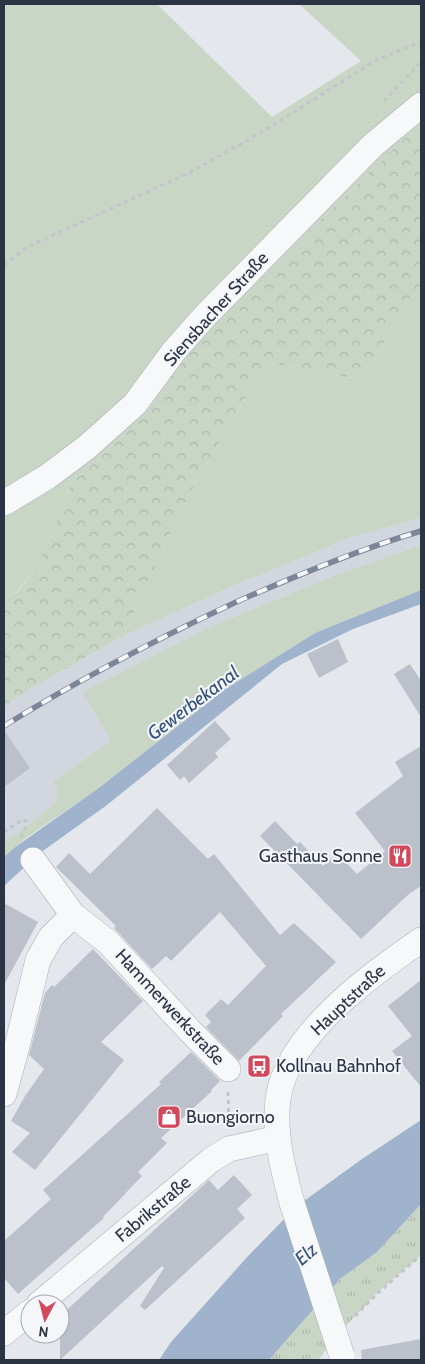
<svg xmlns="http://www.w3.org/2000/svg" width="425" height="1364" font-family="Cabin,sans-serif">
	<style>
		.built { fill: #d2d6de }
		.green { fill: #c9d6c5 }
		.forest { fill: url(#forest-crowns) }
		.park { fill: url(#park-tufts) }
		.water { fill: #9fb4cc }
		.building { fill: #bbc0ca }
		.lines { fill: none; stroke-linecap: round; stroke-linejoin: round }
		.minor-casing { stroke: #a9aeb7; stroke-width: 26 }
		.path { stroke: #c2c5cb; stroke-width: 3; stroke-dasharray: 4 4; stroke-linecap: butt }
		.minor { stroke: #f7f8fa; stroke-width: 25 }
		.rail-casing { stroke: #7d8696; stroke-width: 5.5 }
		.rail { stroke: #f4f6f9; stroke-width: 4; stroke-dasharray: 11; stroke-linecap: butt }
		.minor-bridge-casing { stroke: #a9aeb7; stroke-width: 26; stroke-linecap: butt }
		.minor-bridge { stroke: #f7f8fa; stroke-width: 25 }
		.labels { text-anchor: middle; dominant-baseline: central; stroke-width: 4; stroke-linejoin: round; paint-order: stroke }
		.street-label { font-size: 18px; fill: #2b3445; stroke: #f4f6f9 }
		.poi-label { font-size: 18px; fill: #2b3445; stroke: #f4f6f9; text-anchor: start }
		.water-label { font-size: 19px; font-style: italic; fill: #34527a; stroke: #f4f6f9 }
	</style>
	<defs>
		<pattern id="forest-crowns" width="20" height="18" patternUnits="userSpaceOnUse" patternTransform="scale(1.25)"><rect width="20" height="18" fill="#c9d6c5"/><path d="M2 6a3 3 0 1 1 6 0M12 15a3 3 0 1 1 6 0" fill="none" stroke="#adb8ab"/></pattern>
		<pattern id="park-tufts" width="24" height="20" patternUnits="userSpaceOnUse" patternTransform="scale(1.25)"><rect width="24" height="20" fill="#c9d6c5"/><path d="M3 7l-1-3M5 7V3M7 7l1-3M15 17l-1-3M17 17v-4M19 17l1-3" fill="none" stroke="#adb8ab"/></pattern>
	</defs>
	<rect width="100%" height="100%" fill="#e4e7ec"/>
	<path class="built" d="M421,518V545L333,576L205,629L84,692L111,741L53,781L57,788V796L54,804L24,829L4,841V707L30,689L123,636L226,589L349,538Z"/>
	<path class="green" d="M4,4H157L272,117L361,61L299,4H421V127L405,138L191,346L151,406L103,455L71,483L61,513L37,566L16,593L4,598Z
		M421,293V518L349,538L226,589L123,636L185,502L265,362L362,380L411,297Z
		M421,545V590L315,633L224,690L100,787L26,838L4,857V841L24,829L54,804L57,796V788L53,781L111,741L83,692L205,629L333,576Z"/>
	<path class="forest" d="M421,127V293L411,297L362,380L265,362L185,502L123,636L30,689L4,707V598L17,593L37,566L61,513L71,483L103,455L151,406L191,346L405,138Z"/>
	<path class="park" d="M421,1204V1255L377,1293L342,1330L318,1360H269L340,1279L377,1252Z"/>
	<path class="water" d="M421,590V604L353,629L282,664L107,805L40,853L4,886V857L14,848L100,787L224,690L315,633Z
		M421,1120V1204L377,1252L340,1279L269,1360H159L171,1342L249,1255L297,1206L362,1159Z"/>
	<path class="building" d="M338,639L348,662L319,678L307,654Z
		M410,664L421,681V717L394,674Z
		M215,721L231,739L215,753L218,757L189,783L184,776L180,780L167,765Z
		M4,730L30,768L4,787Z
		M421,746V886L410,893L361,939L260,836L275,821L297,844L300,842L323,866L337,853L357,874L385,851L355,813L403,776L395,762Z
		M157,808L208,859L214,854L280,935L294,923L336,962L281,1014L283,1016L239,1061L206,1027L211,1022L205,1015L221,999L228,1005L266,966L220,912L171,961L166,956L152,969L114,928L116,926L56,867L69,853L90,874Z
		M4,903L38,922L4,985Z
		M93,949L143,1001L101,1042L124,1060L35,1170L12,1152L30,1133L11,1121L25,1096L44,1069L29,1055L45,993L52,985L54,987Z
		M421,980V1087L392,1051L412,1036L388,1006Z
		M191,1052L220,1081L211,1090L212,1091L161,1138L167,1143L138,1172L142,1176L103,1217L104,1218L18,1294L4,1278V1241L51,1199L43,1190L161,1084L159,1082Z
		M234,1175L252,1195L237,1209L245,1218L145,1310L140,1306L164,1268L162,1266L60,1360V1316L209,1180L218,1190Z
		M421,1339V1360H362L361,1350Z"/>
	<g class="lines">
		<g class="minor-casing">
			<path id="minor" d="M4,503L47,477L87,447L135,404L174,351L205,316L373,145L421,105
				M33,860L73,915L108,942L190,1031L228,1069
				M4,1094L16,1050L38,960L51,937L73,915
				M292,1203C282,1167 269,1116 283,1079C304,1023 373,973 421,940
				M39,1304L211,1160L229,1149L278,1138
				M4,1333L30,1312"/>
		</g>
		<path class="path" d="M384,101L421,62
			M4,265L29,246L187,174L262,132L378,59L421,42
			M4,832L23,819L26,821V825L20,840
			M228,1092L229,1125
			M355,1316L378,1293L421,1255"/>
		<use href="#minor" class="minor"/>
		<g class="rail-casing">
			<path id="rail" d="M4,726C78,680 155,640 234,603C295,576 357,550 421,531"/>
		</g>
		<use href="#rail" class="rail"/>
		<g class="minor-bridge-casing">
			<path id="minor-bridge" d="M292,1203L342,1356"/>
		</g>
		<use href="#minor-bridge" class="minor-bridge"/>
	</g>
	<defs>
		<g id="restaurant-square" transform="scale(1.25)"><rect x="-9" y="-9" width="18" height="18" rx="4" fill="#d1495b" stroke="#f4f6f9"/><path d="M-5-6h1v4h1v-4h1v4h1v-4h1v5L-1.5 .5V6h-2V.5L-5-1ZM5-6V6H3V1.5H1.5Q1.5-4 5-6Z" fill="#fff"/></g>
		<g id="bus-square" transform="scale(1.25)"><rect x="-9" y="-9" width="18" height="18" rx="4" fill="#d1495b" stroke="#f4f6f9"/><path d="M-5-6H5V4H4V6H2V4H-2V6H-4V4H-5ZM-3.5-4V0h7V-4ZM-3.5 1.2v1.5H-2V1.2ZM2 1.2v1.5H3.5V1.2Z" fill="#fff"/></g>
		<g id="shop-square" transform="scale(1.25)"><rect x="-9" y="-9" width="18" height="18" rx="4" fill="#d1495b" stroke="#f4f6f9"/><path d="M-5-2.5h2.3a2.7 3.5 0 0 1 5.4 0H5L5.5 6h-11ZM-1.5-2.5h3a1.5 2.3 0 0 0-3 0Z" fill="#fff"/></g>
	</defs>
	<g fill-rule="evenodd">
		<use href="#restaurant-square" x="400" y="856"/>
		<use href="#bus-square" x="259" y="1066"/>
		<use href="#shop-square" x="169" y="1117"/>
	</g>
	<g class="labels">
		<g class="street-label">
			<text transform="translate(216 309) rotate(-48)">Siensbacher Straße</text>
			<text transform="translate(348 1000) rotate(-43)">Hauptstraße</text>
			<text transform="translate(170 1007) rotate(47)">Hammerwerkstraße</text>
			<text transform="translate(153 1209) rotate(-40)">Fabrikstraße</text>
		</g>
		<g class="poi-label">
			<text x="382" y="856" text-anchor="end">Gasthaus Sonne</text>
			<text x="276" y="1066">Kollnau Bahnhof</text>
			<text x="186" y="1117">Buongiorno</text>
		</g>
		<g class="water-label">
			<text transform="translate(193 703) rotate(-37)">Gewerbekanal</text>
			<text transform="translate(306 1254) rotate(-41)">Elz</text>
		</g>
	</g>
	<rect width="425" height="1364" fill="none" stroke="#2b3445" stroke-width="10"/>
	<g transform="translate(45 1319) rotate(187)"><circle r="24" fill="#f4f6f9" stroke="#a4a8b1"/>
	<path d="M0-4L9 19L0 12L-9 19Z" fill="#d1495b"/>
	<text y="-8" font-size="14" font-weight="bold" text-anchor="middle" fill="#2b3445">N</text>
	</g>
</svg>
